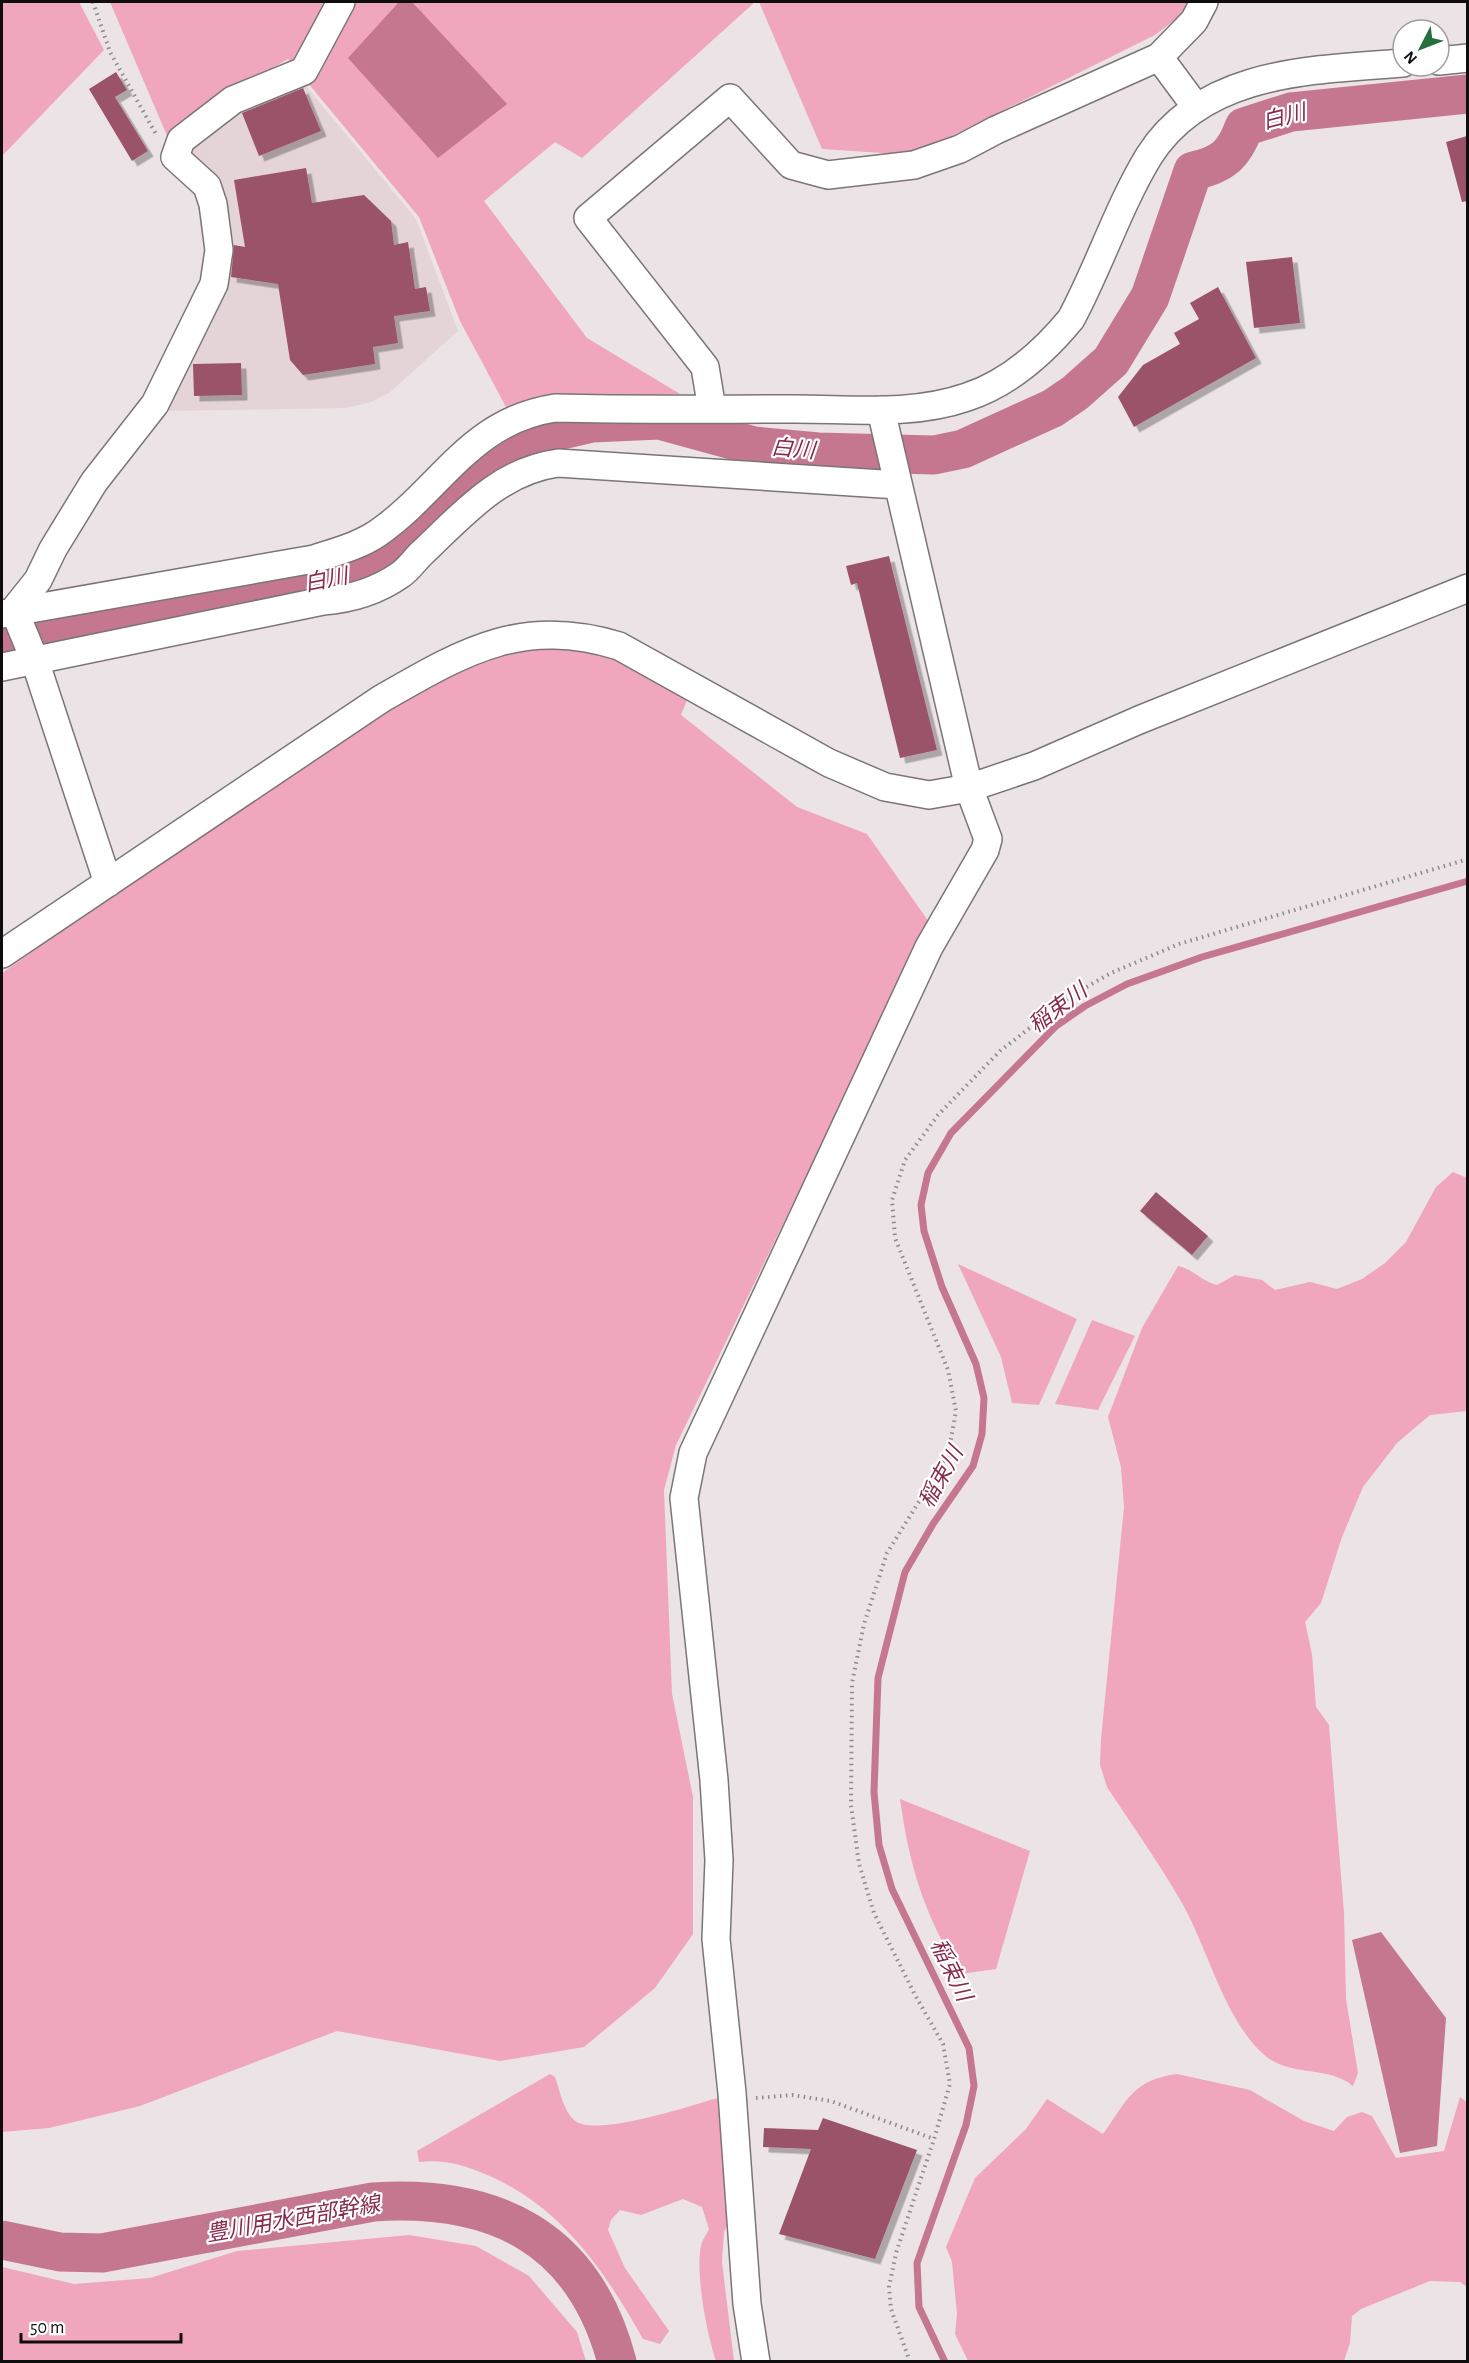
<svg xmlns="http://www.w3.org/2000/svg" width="1469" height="2363" font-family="'Alegreya Sans','Noto Sans JP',sans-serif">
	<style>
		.built { fill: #e4d3d7 }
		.green { fill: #f0a6bc }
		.water { fill: #c4778f }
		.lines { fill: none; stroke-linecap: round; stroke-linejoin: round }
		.stream { stroke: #c4778f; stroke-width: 7 }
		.river { stroke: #c4778f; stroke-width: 39 }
		.building { fill: #9b536a; filter: url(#shadow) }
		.minor-casing { stroke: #7c7577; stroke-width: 30 }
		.path { stroke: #8e898a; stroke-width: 4; stroke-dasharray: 1.5 4.5; stroke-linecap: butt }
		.minor { stroke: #fff; stroke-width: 27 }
		.labels { text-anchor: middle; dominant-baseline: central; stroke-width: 4.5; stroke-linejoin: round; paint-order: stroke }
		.water-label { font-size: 22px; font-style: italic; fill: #872b4f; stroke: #fff }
	</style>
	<defs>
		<filter id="shadow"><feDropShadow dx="5.5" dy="5.5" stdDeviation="0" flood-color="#0004"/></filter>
	</defs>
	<rect width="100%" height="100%" fill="#ebe3e5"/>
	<path class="built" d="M301,80L416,219L458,331L389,393L371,402L346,408L162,411L221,285L195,166L187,144L235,108Z"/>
	<path class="green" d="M2,2H79L104,50L2,156Z
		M110,2H755L582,158L555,142L484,201L587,338L680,394L536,400L506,407L460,321L419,217L288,59L205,108L168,138Z
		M759,2H1189L1184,13L1155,35L913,155L822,149Z
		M517,648L570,649L626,661L689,695L681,715L797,807L867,834L929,922L676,1445L664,1490L672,1694L693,1797V1934L655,1988L584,2047L500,2061L337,2031L140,2106L49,2128L2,2132V973L308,758L467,661Z
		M1453,1172L1467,1178V1411L1430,1415L1397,1443L1363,1487L1342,1537L1321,1603L1305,1622L1312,1654L1316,1707L1329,1725L1344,1913L1346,1999L1358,2073L1353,2086C1326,2064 1288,2079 1261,2052C1223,2015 1208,1949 1182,1903C1159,1863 1132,1825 1107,1787L1100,1765L1101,1739L1124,1507L1121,1467L1108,1417L1142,1328L1178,1266C1193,1269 1201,1281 1217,1285L1235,1275L1262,1280L1275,1290L1310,1282L1337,1289L1362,1279L1385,1263L1406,1242L1436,1187Z
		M958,1264L1077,1319L1039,1405L1012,1403L1001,1357Z
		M1092,1320L1135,1336L1098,1410L1055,1404Z
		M900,1799L1030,1851L996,1969L960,1974C924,1912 910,1870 900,1799Z
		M550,2074L555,2077C560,2090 564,2115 577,2122C601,2136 693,2105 721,2097L733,2212L724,2232L722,2262L734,2361H716C707,2334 695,2273 701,2246C702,2240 707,2234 709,2229L702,2207L683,2199L641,2215L620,2210L611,2220L608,2230L625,2268L669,2331L660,2344L643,2339C605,2271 560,2205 485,2174C462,2164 443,2159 419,2162L417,2151Z
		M1177,2074L1250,2090L1304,2121L1334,2131L1347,2117L1362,2112L1372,2116L1396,2158L1444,2151L1460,2097L1468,2103L1467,2287L1460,2282L1430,2281L1361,2309L1352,2316L1350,2343L1344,2361H968L955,2334L957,2314L952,2262L946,2247L975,2178L1026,2129L1047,2099L1103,2134C1127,2101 1132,2080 1177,2074Z
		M409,2235L476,2246L529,2276L577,2332L586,2361H2V2267L74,2284L150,2278L237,2251Z"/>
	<path class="water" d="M399,2H412L507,104L438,158L348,58Z
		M1381,1932L1446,2018L1437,2146L1400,2153L1352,1940Z"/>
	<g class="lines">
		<path class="stream" d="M945,2362L919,2307L917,2263L966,2125L974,2086L969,2048L892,1889L879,1845L874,1792L878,1678L905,1572L933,1524L973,1466L982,1434L984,1398L976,1364L942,1287L924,1231L921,1205L928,1173L951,1133L1056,1026L1085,1006L1127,984L1202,957L1468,881"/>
		<path class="river" d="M2,635L304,582L354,576L391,555L466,490L493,459L531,437L592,423L659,420L754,446L818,452L934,455L963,449L1053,408L1075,393L1111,361L1150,297L1193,171C1222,165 1234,155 1244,127L1291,112L1468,94
			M2,2240L60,2252L102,2253L373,2202C495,2194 584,2237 617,2362"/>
	</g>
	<path class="building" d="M116,72L127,90L115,97L148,151L132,161L89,89Z
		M303,88L321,131L259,156L242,113Z
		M1467,136V201L1462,202L1446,142Z
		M306,168L312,203L364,195L391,221L394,245L408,242L415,289L426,287L430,311L394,316L398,343L373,347L375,364L303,375L290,360L278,284L231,277L234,245L245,247L234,180Z
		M1292,257L1300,323L1254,328L1246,262Z
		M1218,287L1256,358L1134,427L1118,397L1143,365L1180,344L1174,333L1199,319L1190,303Z
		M241,363L242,395L194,396L193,364Z
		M889,556L937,750L900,758L857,583L851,585L846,566Z
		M1156,1192L1208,1236L1192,1255L1140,1211Z
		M823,2118L917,2150L875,2259L779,2234L811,2149L763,2147L764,2128L818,2130Z"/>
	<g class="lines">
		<g class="minor-casing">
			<path id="minor" d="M1159,57L1196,107
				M1439,61L1468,58
				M712,409L705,367L588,218L730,98L791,165L828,175L914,165L960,149L996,130L1159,57L1194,21L1204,2
				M14,610L38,580L53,549L94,482L155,404L214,284L219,250L213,204L207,186L175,157L181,140L233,100L304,71L341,2
				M14,610L35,661L108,883
				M2,614L314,559C335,552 359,546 378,533C442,488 470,421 555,408C635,410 715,409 796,409C852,409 913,416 967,397C1009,383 1043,353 1071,319C1099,267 1119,205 1149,156C1203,70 1313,70 1403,63
				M2,667L323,601C351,599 377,591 400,575C409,569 415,559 423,552C464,513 500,471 558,463L898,485
				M2,954L381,699C463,652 521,616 619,646L829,763L885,787L929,795L969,788L1034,766L1139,720L1468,588
				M756,2362L747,2304L732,2093L716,1939L719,1860L714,1780L684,1498L693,1453L929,947L985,850L988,839L969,788L881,410"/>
		</g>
		<path class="path" d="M93,2L110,52L157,136
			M756,2098L792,2095L831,2101L934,2139L950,2084L943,2044L915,1995L874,1913L859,1864L851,1805L852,1683L864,1624L887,1553L948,1455L956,1411L948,1370L895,1238L892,1200L905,1160L938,1115L1000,1051L1071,996L1111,973L1179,944L1465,860
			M207,2222L213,2252
			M910,2362L891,2309L889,2287L896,2253L934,2139"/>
		<use href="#minor" class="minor"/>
	</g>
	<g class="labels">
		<g class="water-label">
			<text transform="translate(1284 117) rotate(-14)">白川</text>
			<text transform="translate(793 449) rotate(5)">白川</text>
			<text transform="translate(326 580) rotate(-11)">白川</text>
			<text transform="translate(1058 1008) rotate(-37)">稲束川</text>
			<text transform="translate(941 1477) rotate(-61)">稲束川</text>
			<text transform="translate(951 1970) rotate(64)">稲束川</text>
			<text transform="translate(293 2219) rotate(-10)">豊川用水西部幹線</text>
		</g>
	</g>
	<rect width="1469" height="2363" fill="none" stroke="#0f0d0d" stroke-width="6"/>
	<g transform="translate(1421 48) rotate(228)"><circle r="28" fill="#ffffff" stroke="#9f9e9e" stroke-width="1.5"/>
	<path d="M0-4.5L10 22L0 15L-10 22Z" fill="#256f3c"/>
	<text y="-9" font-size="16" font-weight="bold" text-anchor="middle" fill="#0f0d0d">N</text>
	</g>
	<path d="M21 2333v9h160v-9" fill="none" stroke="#0f0d0d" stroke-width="3"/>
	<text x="30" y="2333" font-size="18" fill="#0f0d0d" stroke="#ffffff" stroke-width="4.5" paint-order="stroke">50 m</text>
</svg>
